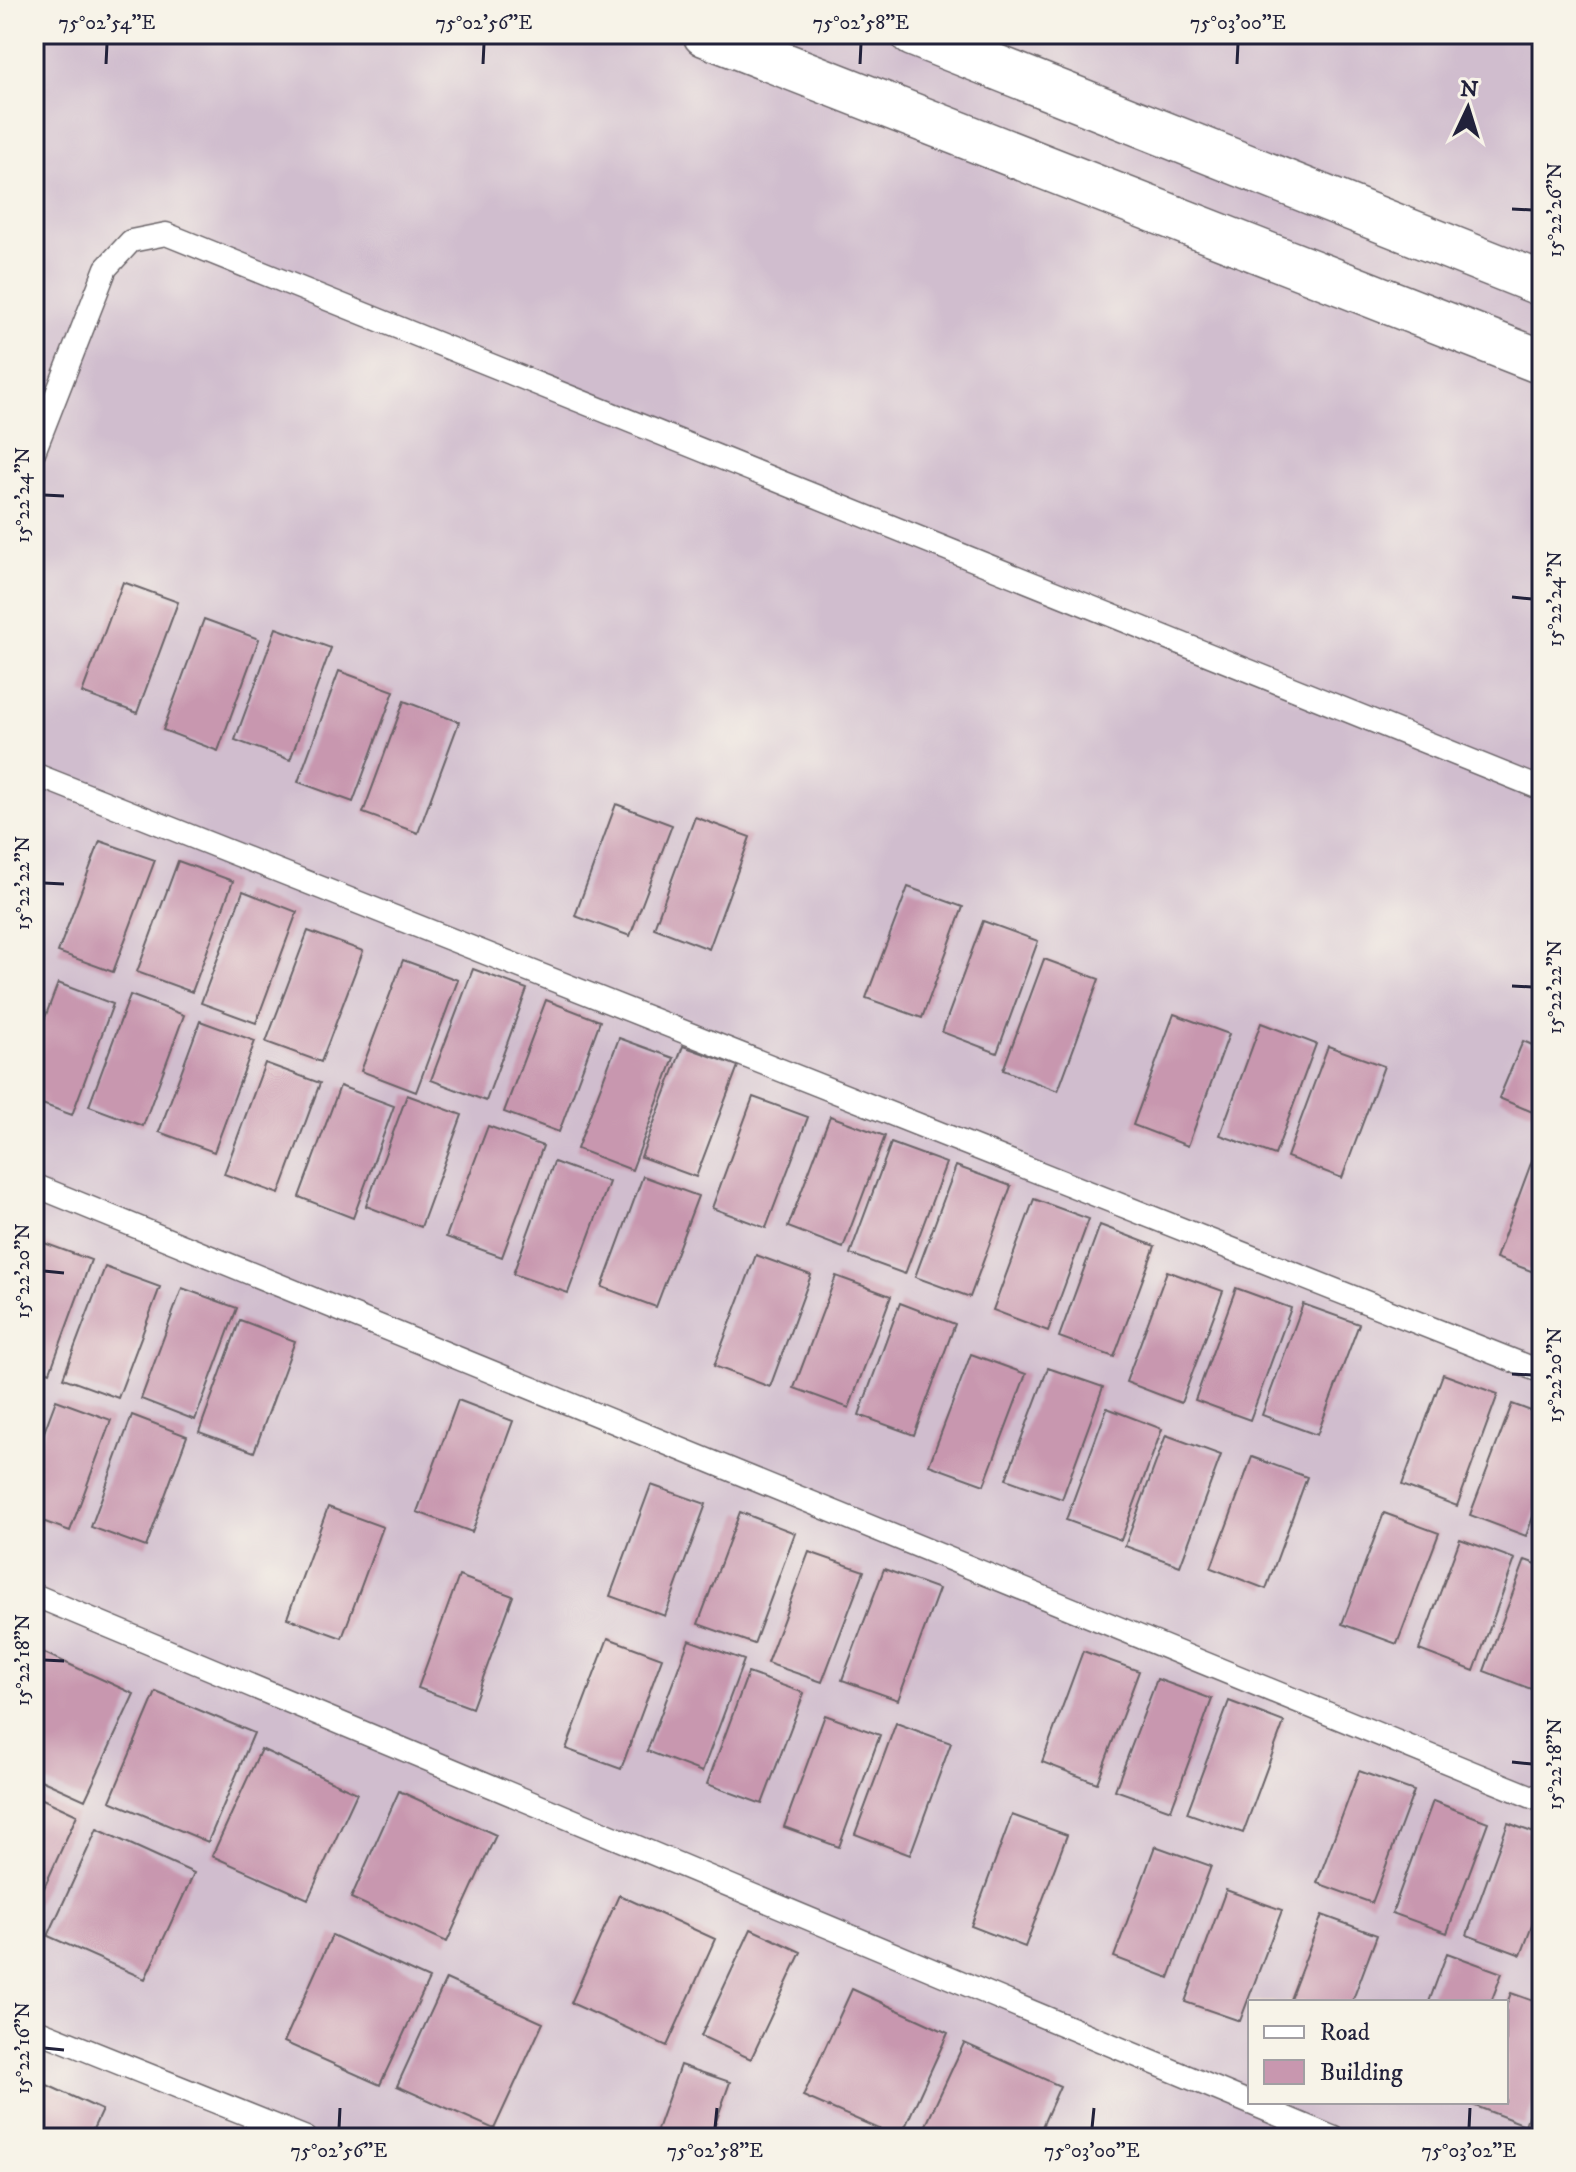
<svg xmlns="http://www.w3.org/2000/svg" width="1576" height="2172" font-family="'IM FELL DW Pica',serif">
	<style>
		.industrial { fill: #d0bdce; fill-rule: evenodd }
		.building { fill: #c897af }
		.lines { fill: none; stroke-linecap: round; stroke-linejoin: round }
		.service-casing { stroke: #6a6468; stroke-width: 25 }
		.minor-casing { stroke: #6a6468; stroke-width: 47 }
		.service { stroke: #fff; stroke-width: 22 }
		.minor { stroke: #fff; stroke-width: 44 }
		.ticks { fill: none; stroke: #22223b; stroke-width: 3 }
		.neatline { fill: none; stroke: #22223b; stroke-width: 3 }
		.ticks-label { font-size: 20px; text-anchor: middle; fill: #22223b }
	</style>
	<rect width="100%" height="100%" fill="#f7f3e8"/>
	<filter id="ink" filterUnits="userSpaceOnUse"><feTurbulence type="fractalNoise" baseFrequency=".0125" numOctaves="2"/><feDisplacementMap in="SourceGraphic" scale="16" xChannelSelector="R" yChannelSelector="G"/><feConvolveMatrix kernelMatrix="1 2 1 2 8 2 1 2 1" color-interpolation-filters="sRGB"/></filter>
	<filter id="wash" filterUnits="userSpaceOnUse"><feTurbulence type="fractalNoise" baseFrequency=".006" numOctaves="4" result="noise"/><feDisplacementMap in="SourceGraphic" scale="32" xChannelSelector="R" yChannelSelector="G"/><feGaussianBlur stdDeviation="1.8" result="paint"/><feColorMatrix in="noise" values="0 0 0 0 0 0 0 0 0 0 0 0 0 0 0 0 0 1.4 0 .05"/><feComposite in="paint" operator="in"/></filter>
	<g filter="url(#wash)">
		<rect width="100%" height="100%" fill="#efdebd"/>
		<path class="industrial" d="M34,34H1542V2138H34ZM1250,2002H1506V2102H1250Z"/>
		<g id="blocks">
			<path class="building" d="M123,582L178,602L137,713L82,693Z
				M204,619L259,639L218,751L163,730Z
				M276,628L331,648L290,760L235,740Z
				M339,671L394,691L353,802L298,782Z
				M404,701L459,722L418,833L363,813Z
				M616,804L672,825L630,936L575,916Z
				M695,817L750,837L709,949L654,928Z
				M100,841L155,860L113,972L58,952Z
				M178,861L233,881L192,992L137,972Z
				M908,887L963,907L922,1018L866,998Z
				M243,891L297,912L256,1023L201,1003Z
				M983,921L1038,941L997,1053L942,1032Z
				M308,931L363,951L321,1062L266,1042Z
				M1044,959L1099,979L1058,1091L1003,1070Z
				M403,960L458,980L416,1092L361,1071Z
				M473,969L527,989L486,1101L431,1080Z
				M58,983L113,1004L72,1115L34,1101V1047Z
				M130,995L184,1015L143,1126L89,1106Z
				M546,1000L600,1021L559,1132L504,1112Z
				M1174,1014L1229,1034L1188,1146L1133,1125Z
				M200,1021L255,1041L214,1152L159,1132Z
				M1261,1023L1316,1044L1275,1155L1220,1135Z
				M619,1038L674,1058L632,1170L577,1149Z
				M1523,1041L1542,1049V1116L1499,1098Z
				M683,1046L738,1066L696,1177L641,1157Z
				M1328,1046L1384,1066L1342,1178L1287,1157Z
				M265,1063L320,1083L279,1194L224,1174Z
				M340,1086L394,1106L353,1218L299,1197Z
				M407,1095L462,1115L421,1227L366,1206Z
				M753,1097L808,1117L766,1228L712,1208Z
				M830,1116L885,1136L843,1248L788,1227Z
				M488,1126L543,1146L502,1257L446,1237Z
				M891,1143L946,1163L905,1274L850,1254Z
				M1537,1147L1542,1149V1275L1496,1258Z
				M554,1162L609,1182L568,1293L513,1274Z
				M956,1166L1011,1186L970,1297L915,1277Z
				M643,1176L698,1196L656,1307L602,1287Z
				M1034,1199L1089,1219L1048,1331L993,1310Z
				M1100,1225L1155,1246L1114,1357L1059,1337Z
				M36,1240L91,1260L50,1372L34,1366Z
				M756,1255L811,1275L770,1387L714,1366Z
				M105,1267L160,1287L118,1398L63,1378Z
				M1167,1271L1223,1291L1181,1403L1126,1382Z
				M836,1276L891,1296L849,1408L794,1388Z
				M182,1288L237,1308L195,1420L141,1399Z
				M1236,1288L1291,1308L1250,1420L1195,1400Z
				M900,1303L955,1324L914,1435L859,1415Z
				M1303,1304L1359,1324L1317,1435L1262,1415Z
				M240,1320L295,1341L254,1452L199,1432Z
				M971,1354L1026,1374L984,1485L929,1465Z
				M1048,1368L1103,1387L1062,1499L1006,1479Z
				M1443,1374L1498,1394L1457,1506L1402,1485Z
				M56,1400L111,1420L70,1531L34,1518V1459Z
				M458,1400L513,1421L472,1532L417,1512Z
				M1512,1404L1542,1415V1492L1526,1536L1470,1515Z
				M1107,1408L1162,1429L1121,1540L1066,1520Z
				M132,1415L187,1436L146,1547L91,1527Z
				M1166,1435L1221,1455L1180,1566L1125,1546Z
				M1252,1457L1307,1477L1266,1589L1211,1568Z
				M651,1485L706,1504L665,1616L610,1596Z
				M328,1507L383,1527L342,1638L287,1618Z
				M740,1512L795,1533L754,1644L698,1624Z
				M1384,1513L1439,1533L1397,1644L1342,1624Z
				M1460,1539L1515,1559L1474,1671L1419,1650Z
				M809,1552L864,1571L822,1682L767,1663Z
				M1525,1560L1542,1566L1539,1692L1484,1671Z
				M884,1569L939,1589L898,1700L842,1680Z
				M459,1576L513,1596L472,1708L418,1688Z
				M608,1638L662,1658L621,1769L566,1749Z
				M689,1640L744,1660L702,1772L647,1751Z
				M38,1650L134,1694L85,1800L34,1777V1658Z
				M1083,1651L1139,1671L1097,1783L1042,1762Z
				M748,1673L804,1693L762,1804L707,1784Z
				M1157,1679L1212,1699L1171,1810L1115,1790Z
				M156,1692L254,1733L208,1842L110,1801Z
				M1229,1701L1284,1722L1243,1833L1187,1813Z
				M825,1715L880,1735L839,1847L784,1827Z
				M896,1723L951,1743L910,1855L855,1834Z
				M261,1749L357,1793L308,1899L212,1856Z
				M1359,1771L1414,1791L1372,1903L1317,1883Z
				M399,1791L496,1835L447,1942L351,1898Z
				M34,1795L77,1815L34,1910Z
				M1433,1801L1488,1822L1447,1933L1392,1913Z
				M1012,1815L1067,1835L1025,1947L971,1926Z
				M1508,1823L1542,1836V1899L1521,1955L1467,1935Z
				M97,1829L194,1873L145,1979L48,1936Z
				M1155,1846L1211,1866L1169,1978L1114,1957Z
				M1226,1890L1282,1910L1240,2021L1185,2002Z
				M619,1895L715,1939L667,2046L571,2003Z
				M1322,1915L1377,1935L1352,2002H1289Z
				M751,1929L801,1952L751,2059L701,2036Z
				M332,1935L429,1979L380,2085L284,2042Z
				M1447,1953L1502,1973L1491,2002H1429Z
				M446,1979L543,2023L494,2129L397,2086Z
				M852,1989L948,2033L900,2138L803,2096Z
				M1511,1993L1542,2004V2077L1525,2125L1465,2102H1506V2006Z
				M964,2043L1060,2086L1037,2138H920Z
				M680,2065L730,2082L710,2138H654Z
				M34,2079L102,2110L89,2138H34Z"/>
		</g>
	</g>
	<g filter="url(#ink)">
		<use href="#blocks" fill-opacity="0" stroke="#6a6468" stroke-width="2"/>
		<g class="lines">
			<g class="service-casing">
				<path id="service" d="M34,452L106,268L131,241L166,234L1542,789
					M34,774L1542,1372
					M34,1185L1542,1801
					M34,1595L1334,2138
					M34,2029L306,2138"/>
			</g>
			<g class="minor-casing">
				<path id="minor" d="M705,34L1542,362
					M913,34L1542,284"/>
			</g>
			<use href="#service" class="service"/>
			<use href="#minor" class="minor"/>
		</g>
	</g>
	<path class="ticks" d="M106,64L107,44M483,64L484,44M860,64L861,44M1237,64L1238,44M1512,209L1532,210M44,495L64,496M1512,597L1532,599M44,883L64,884M1512,986L1532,987M44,1271L64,1273M1512,1374L1532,1375M44,1660L64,1661M1512,1762L1532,1764M44,2048L64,2050M339,2128L340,2108M715,2128L717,2108M1092,2128L1094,2108M1469,2128L1470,2108"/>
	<rect width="1576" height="2172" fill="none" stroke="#f7f3e8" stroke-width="88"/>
	<rect x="1248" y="2000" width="260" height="104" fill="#f7f3e8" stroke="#a29fa3" stroke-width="2"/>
	<rect x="1264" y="2026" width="40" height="12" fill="#ffffff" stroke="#a29fa3" stroke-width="2"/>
	<text x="1320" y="2040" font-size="24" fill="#22223b">Road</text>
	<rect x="1264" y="2060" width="40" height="24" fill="#c897af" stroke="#a29fa3" stroke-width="2"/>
	<text x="1320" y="2080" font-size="24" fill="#22223b">Building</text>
	<g transform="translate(1468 108) rotate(4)" stroke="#f7f3e8" stroke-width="6" paint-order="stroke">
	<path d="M0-6L14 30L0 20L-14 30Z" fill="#22223b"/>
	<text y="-12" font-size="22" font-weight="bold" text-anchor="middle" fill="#22223b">N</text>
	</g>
	<rect x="44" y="44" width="1488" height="2084" class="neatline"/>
	<g class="ticks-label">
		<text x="107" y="29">75°02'54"E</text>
		<text x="484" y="29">75°02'56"E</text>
		<text x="861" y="29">75°02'58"E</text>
		<text x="1238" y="29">75°03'00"E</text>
		<text transform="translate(1554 210) rotate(-90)" y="7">15°22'26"N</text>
		<text transform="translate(22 495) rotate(-90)" y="7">15°22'24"N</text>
		<text transform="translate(1554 599) rotate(-90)" y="7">15°22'24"N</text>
		<text transform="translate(22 883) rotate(-90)" y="7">15°22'22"N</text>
		<text transform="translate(1554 987) rotate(-90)" y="7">15°22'22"N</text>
		<text transform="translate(22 1271) rotate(-90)" y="7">15°22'20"N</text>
		<text transform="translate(1554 1375) rotate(-90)" y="7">15°22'20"N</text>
		<text transform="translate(22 1660) rotate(-90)" y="7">15°22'18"N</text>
		<text transform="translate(1554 1764) rotate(-90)" y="7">15°22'18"N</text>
		<text transform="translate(22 2048) rotate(-90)" y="7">15°22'16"N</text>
		<text x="339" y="2157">75°02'56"E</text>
		<text x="715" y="2157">75°02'58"E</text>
		<text x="1092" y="2157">75°03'00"E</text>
		<text x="1469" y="2157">75°03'02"E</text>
	</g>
</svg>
